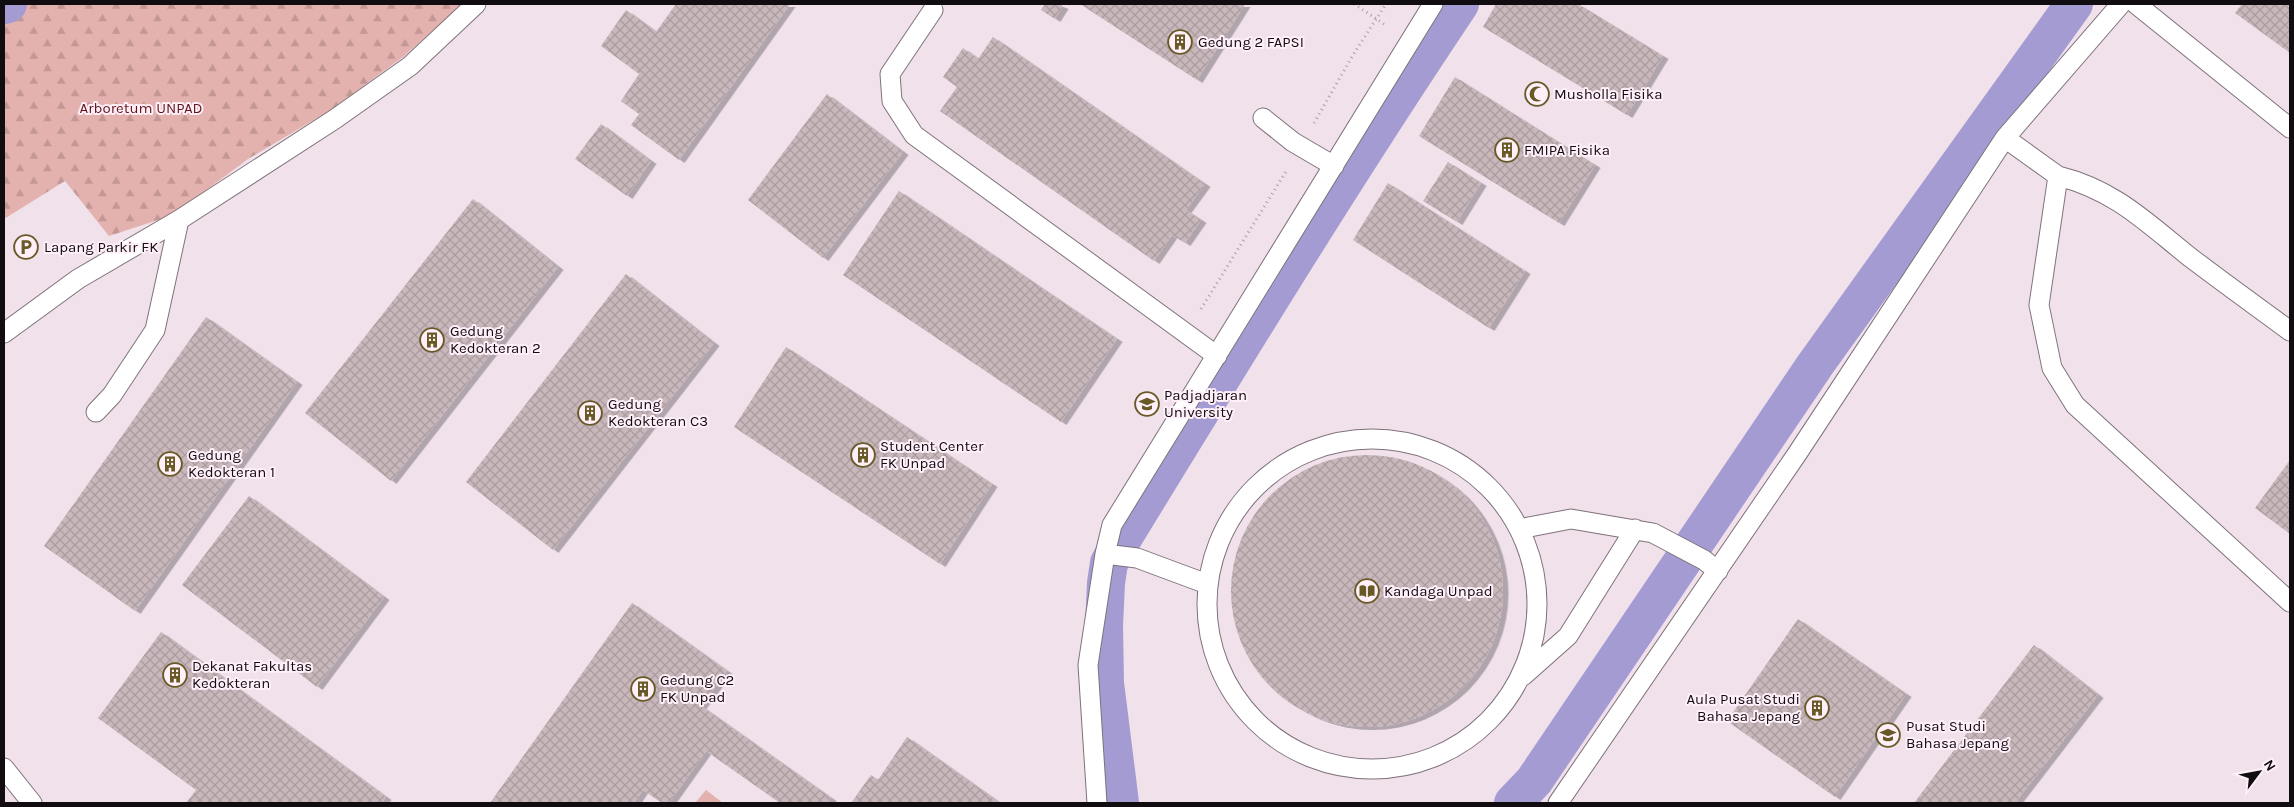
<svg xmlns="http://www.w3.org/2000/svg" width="2294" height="807" font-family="Karla,sans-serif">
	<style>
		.forest { fill: url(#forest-firs) }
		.green { fill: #e4b2ae }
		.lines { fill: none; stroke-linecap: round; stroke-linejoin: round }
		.canal { stroke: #a49bd2; stroke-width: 38 }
		.building { fill: url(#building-cross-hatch); filter: url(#shadow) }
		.lane-casing { stroke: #7f727b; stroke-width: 21 }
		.path { stroke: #aca0a8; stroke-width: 3; stroke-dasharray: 1 4; stroke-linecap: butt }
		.lane { stroke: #fff; stroke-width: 19 }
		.labels { text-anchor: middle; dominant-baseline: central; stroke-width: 4; stroke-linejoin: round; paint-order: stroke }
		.poi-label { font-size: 15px; fill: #110c0f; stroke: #feeff9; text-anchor: start }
		.park-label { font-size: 15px; fill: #621417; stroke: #feeff9 }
	</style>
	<defs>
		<pattern id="forest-firs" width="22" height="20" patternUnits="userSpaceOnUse" patternTransform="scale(1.25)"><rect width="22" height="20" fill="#e4b2ae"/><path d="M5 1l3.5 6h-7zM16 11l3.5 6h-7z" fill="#c39894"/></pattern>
		<pattern id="building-cross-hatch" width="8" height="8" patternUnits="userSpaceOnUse" patternTransform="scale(1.25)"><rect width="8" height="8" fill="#c8b7bb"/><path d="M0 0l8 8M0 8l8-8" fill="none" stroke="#ab9ca0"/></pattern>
		<filter id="shadow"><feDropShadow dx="5.5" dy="3" stdDeviation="0" flood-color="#0004"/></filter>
	</defs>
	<rect width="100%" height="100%" fill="#f0e1eb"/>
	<path class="forest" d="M4,4H462L403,57L329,111L248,159L173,215L109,236L65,181L4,219Z"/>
	<path class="green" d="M706,790L723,803H695Z"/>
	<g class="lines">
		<path class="canal" d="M4,5L8,4
			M1120,803L1105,683L1104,626L1106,583L1109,563L1120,543C1231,362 1342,180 1460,4
			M1513,803L1534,781L1815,365L2074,4"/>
	</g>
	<path class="building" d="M676,4H790L679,160L631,125L639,114L621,101L639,74L601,46L626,10L656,32Z
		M1045,4H1058L1063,6L1055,19L1041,10Z
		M1080,4H1245L1197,80Z
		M1496,4H1578L1663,56L1627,115L1483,27Z
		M2242,4H2290V53L2235,13Z
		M993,37L1205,184L1186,210L1201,220L1185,243L1172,235L1154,261L940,111L957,87L943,77L963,48L978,59Z
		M1455,77L1595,165L1559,223L1419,136Z
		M827,94L903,152L823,258L748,200Z
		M601,124L651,161L627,196L575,159Z
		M1448,162L1481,183L1457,222L1423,201Z
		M1388,183L1525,271L1489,328L1353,240Z
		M899,191L1117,339L1061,422L843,275Z
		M473,199L558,267L391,481L305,413Z
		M626,274L714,343L553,550L466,482Z
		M206,317L297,382L135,611L44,546Z
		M786,347L992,484L940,564L734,427Z
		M1231 591a136 136 0 1 1 272 0a136 136 0 1 1-272 0Z
		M2290,460V534L2255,508Z
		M249,496L384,597L317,687L182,585Z
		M632,603L727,671L701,706L831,798L827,803H780L706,751L669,803H662L643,790L634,803H490Z
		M1798,619L1906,694L1835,797L1727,721Z
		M161,632L386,797L381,803H186L196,790L98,718Z
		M2034,645L2098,695L2015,803H1914Z
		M907,737L1000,803H851L871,775L878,780Z"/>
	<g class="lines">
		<g class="lane-casing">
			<path id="lane" d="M2136,4L2290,128
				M933,10L890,74L892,101L914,135L1217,356
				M1263,118L1293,142L1334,166
				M2005,138L2058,176L2039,305L2052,368L2075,405L2290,602
				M2058,176C2115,190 2147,223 2191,258C2224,283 2257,307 2290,331
				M4,333L78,279L179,220L335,119L410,66L476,4
				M96,412L112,395L155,330L179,220
				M1207 604a165 165 0 1 1 330 0a165 165 0 1 1-330 0Z
				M1519,529L1571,519L1653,533L1704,560L1718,571
				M1105,554L1137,558L1207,584
				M1523,676L1568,636L1635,529
				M4,768L32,803
				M1097,803L1088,665L1105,554L1112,525L1433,4
				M1558,803L1797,454L2005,138L2121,4"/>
		</g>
		<path class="path" d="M1354,4L1387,26
			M1314,123L1353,55L1386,4
			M1201,309L1287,170"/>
		<use href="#lane" class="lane"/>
	</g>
	<defs>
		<g id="building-ring" transform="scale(1.25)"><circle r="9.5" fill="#feeff9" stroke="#685926" stroke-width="1.5"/><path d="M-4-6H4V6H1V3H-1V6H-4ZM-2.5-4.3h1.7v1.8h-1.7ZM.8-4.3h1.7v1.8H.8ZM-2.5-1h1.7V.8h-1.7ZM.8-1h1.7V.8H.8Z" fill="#685926"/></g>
		<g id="mosque-ring" transform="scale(1.25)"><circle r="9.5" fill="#feeff9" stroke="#685926" stroke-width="1.5"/><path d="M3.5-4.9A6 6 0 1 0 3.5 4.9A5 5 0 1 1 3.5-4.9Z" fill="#685926"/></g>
		<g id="parking-ring" transform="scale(1.25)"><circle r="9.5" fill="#feeff9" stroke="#685926" stroke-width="1.5"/><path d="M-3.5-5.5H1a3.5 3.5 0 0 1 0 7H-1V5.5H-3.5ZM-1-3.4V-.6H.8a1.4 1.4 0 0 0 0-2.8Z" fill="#685926"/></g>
		<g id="university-ring" transform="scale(1.25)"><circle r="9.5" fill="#feeff9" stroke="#685926" stroke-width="1.5"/><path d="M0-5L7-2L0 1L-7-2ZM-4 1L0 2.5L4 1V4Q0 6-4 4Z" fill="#685926"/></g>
		<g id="library-ring" transform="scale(1.25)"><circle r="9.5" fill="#feeff9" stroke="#685926" stroke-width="1.5"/><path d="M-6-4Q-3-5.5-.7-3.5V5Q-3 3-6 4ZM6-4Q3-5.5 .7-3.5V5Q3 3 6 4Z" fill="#685926"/></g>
	</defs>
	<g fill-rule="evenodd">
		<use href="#building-ring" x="1180" y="42"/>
		<use href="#mosque-ring" x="1537" y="94"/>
		<use href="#building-ring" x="1507" y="150"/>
		<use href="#parking-ring" x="26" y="247"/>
		<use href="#building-ring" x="432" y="340"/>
		<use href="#university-ring" x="1147" y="404"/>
		<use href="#building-ring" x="590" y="413"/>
		<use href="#building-ring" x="863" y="455"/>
		<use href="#building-ring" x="170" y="464"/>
		<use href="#library-ring" x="1367" y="591"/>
		<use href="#building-ring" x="175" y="675"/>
		<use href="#building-ring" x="643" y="689"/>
		<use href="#building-ring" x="1817" y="708"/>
		<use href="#university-ring" x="1888" y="735"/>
	</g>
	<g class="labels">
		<g class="poi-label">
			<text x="1198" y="42">Gedung 2 FAPSI</text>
			<text x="1554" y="94">Musholla Fisika</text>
			<text x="1524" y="150">FMIPA Fisika</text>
			<text x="44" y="247">Lapang Parkir FK</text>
			<text x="450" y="331">Gedung<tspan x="450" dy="17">Kedokteran 2</tspan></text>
			<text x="1164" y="395">Padjadjaran<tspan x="1164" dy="17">University</tspan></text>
			<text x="608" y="404">Gedung<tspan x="608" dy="17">Kedokteran C3</tspan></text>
			<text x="880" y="446">Student Center<tspan x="880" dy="17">FK Unpad</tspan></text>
			<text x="188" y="455">Gedung<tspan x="188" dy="17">Kedokteran 1</tspan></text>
			<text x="1384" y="591">Kandaga Unpad</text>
			<text x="192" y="666">Dekanat Fakultas<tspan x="192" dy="17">Kedokteran</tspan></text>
			<text x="660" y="680">Gedung C2<tspan x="660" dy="17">FK Unpad</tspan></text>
			<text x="1800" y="699" text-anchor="end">Aula Pusat Studi<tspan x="1800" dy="17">Bahasa Jepang</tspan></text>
			<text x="1906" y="726">Pusat Studi<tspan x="1906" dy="17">Bahasa Jepang</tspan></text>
		</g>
		<g class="park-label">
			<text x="141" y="108">Arboretum UNPAD</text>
		</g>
	</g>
	<rect width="2294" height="807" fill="none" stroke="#110c0f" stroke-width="10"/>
	<g transform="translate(2259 772) rotate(58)" stroke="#feeff9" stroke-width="4" paint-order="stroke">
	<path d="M0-4L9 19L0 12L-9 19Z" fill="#110c0f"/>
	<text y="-8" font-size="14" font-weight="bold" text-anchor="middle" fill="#110c0f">N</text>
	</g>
</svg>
